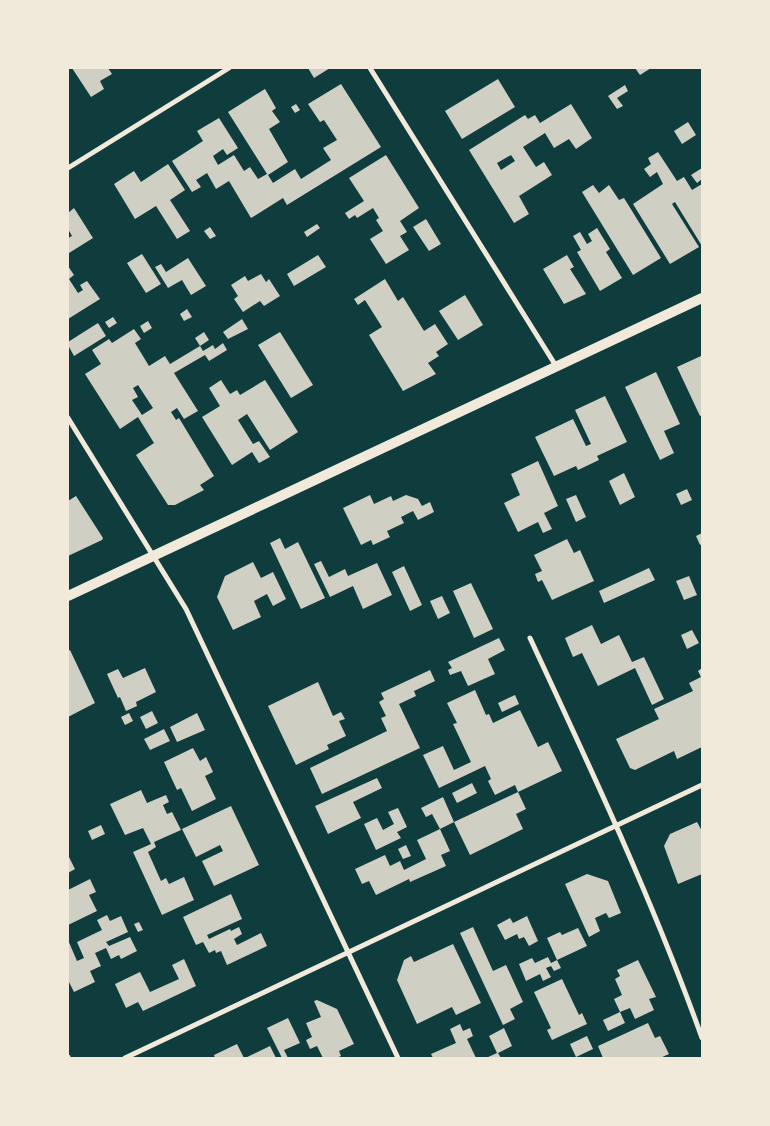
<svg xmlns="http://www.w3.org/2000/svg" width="770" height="1126" font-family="Poppins,sans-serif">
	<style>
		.building { fill: #cfcfc3; fill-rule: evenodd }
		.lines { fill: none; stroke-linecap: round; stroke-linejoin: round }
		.minor { stroke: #f1e9da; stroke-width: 5 }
		.secondary { stroke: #f1e9da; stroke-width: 10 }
	</style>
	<rect width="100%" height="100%" fill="#0f3d3e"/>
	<path class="building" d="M72,68H108L112,74L100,81L104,89L91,97Z
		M308,68H330L314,78Z
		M635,68H651L640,75Z
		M498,79L515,107L462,139L445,111Z
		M341,84L381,147L287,205L283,198L251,218L229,181L216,189L207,173L196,180L201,187L192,192L172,161L203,141L197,131L219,118L238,148L227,155L223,149L213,156L218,165L234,155L244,171L250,167L258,179L267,174L228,112L265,89L276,108L272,111L280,122L269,129L288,162L268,175L273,183L295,169L301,179L331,160L323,148L337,140L324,120L320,122L308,104Z
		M625,85L628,91L617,98L623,106L617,109L608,96Z
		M296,104L300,110L295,113L291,107Z
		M571,104L592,138L576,149L569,139L554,148L545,133L523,147L536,167L544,162L552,175L519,196L529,214L514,223L469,150L525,115L528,119L535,115L540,123ZM511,155L515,161L501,170L497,163Z
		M688,122L696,135L682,144L674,131Z
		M658,152L677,181L684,177L692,190L702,184V246L675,202L672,204L699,247L670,264L633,204L663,184L657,172L650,177L644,169L651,164L648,158Z
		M386,155L419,208L400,221L407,232L400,236L409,250L386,264L370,239L383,231L376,220L379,218L373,208L357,218L355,215L349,219L345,213L364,201L349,178Z
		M168,164L185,190L170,200L190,231L177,239L156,206L135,219L114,184L134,171L141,182Z
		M702,168V179L697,183L691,175Z
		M593,185L599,193L609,185L619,200L624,198L661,258L633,275L582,192Z
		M74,208L93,238L69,253L68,238L72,236L68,229V213Z
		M426,219L441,244L429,251L413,227Z
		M317,224L320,228L307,237L304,232Z
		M210,227L216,236L210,239L204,231Z
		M597,228L610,249L606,252L622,278L600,291L577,252L581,250L573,236L580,232L587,244L592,241L588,234Z
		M142,254L161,284L146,293L127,263Z
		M318,255L326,267L294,286L287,274Z
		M567,255L574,267L570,269L586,294L564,304L543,269Z
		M188,258L206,286L191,295L182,280L168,288L155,267L161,264L166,272Z
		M68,266L74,275L69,279L78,293L83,290L80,285L87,281L100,299L68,319Z
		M261,274L266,282L269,279L280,296L264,306L260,301L243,312L234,299L238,296L231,285L245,276L248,281Z
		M385,279L398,301L403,297L424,331L435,324L448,344L436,352L439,356L428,363L436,374L403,391L369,335L382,327L365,300L358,305L354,299Z
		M465,295L483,325L458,340L439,311Z
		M187,309L192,317L184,321L180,314Z
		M113,317L117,323L109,328L105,322Z
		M242,319L248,329L228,339L223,332Z
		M148,321L152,328L144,333L140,326Z
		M98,323L106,336L74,356L68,345V342Z
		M134,329L141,339L135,343L149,366L165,356L170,364L200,346L203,351L213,345L215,349L223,343L227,350L209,361L205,355L174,373L198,411L184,419L177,408L171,412L176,420L179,418L214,476L200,485L204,490L175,505H168L136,455L154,443L138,417L120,429L85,374L101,364L92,350L109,339L112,343ZM138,385L153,408L142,415L132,400L138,397L133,388Z
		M204,332L209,340L200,346L195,338Z
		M280,332L313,385L291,398L258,345Z
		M701,356L702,359V415L700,416L677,367Z
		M656,372L680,424L664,431L674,453L660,460L625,387Z
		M221,380L230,394L237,390L240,395L265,380L298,432L270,450L247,414L238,420L253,444L259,441L270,457L259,463L252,452L232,465L202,417L220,406L209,388Z
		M605,396L627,442L597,456L599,460L578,470L576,466L554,476L535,437L573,419L586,446L591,444L575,410Z
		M538,461L558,506L544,513L552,529L543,533L538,522L518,532L504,503L520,495L511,474Z
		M624,473L635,497L620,505L609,481Z
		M687,489L692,500L681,505L676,494Z
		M370,495L374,504L391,496L393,501L406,495L418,499L422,506L430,502L434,512L418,520L413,511L401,517L404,523L387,531L390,537L373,545L371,540L361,545L343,508Z
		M576,495L586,517L576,522L566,499Z
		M76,496L103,538L102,540L68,556V501Z
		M702,533V544L700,545L696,536Z
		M280,538L285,549L298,542L325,598L301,609L270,543Z
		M567,539L574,553L580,550L594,581L552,600L542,580L538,582L535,574L542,571L534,555Z
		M321,561L329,577L345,569L348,576L377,563L392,595L363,609L353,586L330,597L314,564Z
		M253,562L261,578L273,572L286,599L273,606L267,594L254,601L261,617L233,630L217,597L225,576Z
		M404,566L422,605L410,611L392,572Z
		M649,568L655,580L604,603L599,591Z
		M689,576L697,595L684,600L676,581Z
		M471,583L493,629L474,638L453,591Z
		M442,596L450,613L438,619L430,601Z
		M592,625L601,644L619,635L632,662L644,657L664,699L652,705L635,668L598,686L582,653L573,657L565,638Z
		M692,630L699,643L687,649L681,635Z
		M499,638L505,650L488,659L495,674L468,686L461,671L450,675L448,670L452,668L448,662Z
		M70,650L95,703L68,717V651Z
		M145,668L156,692L136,702L137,706L126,711L120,697L118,698L107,674L118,669L123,678Z
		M702,668V747L677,759L674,751L635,770L630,768L616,739L659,719L654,709L693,691L689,683L701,677L698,671Z
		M430,670L435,681L414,691L416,696L399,704L420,748L322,794L310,768L387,731L381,718L386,716L379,702L384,699L381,693Z
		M318,682L333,716L341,712L345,719L339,721L346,736L327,745L329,749L296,765L268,706Z
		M475,690L486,715L489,714L493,723L520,710L538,747L548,742L562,771L518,792L526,809L516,814L523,829L470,855L454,822L440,829L432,814L426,817L421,808L443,797L454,822L518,792L515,785L495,795L488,781L491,779L485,766L439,788L423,755L443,746L454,770L471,762L453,724L457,723L447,703Z
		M515,695L519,704L502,712L498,703Z
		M152,711L158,723L146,729L140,717Z
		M129,713L133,721L125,725L121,717Z
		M197,713L205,730L177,742L170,727Z
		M164,729L170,741L150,750L144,739Z
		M193,748L200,761L206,757L213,772L205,776L216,799L192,811L181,788L177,790L164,762Z
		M377,778L382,788L353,802L361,818L328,834L315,806Z
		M472,783L477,793L457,803L452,793Z
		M141,790L147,803L166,795L169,802L163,805L167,814L172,812L181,830L154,842L156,847L148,852L161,881L166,878L169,884L184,877L194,900L162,915L133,852L151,844L143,828L125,835L110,804Z
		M231,806L259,865L214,886L202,861L223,851L220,845L196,857L182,829Z
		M398,808L407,827L397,832L401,838L376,850L364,824L377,818L383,830L394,824L388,812Z
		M697,822L702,831V874L678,884L664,846L670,834Z
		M101,825L105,834L92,840L88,831Z
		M440,829L450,851L441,855L446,866L410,882L409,879L376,895L369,881L362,884L355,869L385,855L390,866L400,861L404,870L426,859L417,840Z
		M406,845L411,856L403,859L398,849Z
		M68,855L75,869L68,873Z
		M587,874L608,881L621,913L609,918L606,913L595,918L600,931L589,937L565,884Z
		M90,879L96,892L89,895L97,911L68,925V890Z
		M231,894L242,919L207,935L209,939L230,929L231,931L239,927L242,934L234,939L237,945L261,933L267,946L227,965L221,951L216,953L215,950L209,953L203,942L196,945L183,917Z
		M107,915L110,921L121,916L128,932L106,942L109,946L130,937L137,951L121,959L119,955L111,959L106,948L95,953L101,966L90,971L95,982L74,992L69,982L68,983V940L77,961L84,958L77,942L102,930L97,920Z
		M527,916L538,941L529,946L524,937L519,939L517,934L505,940L497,925L510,918L513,923Z
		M139,922L143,930L138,932L134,924Z
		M473,927L493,971L506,965L523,1002L510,1009L515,1019L503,1025L460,933Z
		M578,928L587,946L557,960L561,968L554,971L551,966L546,968L551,977L543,981L540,974L526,981L519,964L532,958L535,963L548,957L551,963L557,960L547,938L560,932L562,935Z
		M453,944L481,1003L456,1015L452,1007L417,1024L397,980L404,960L411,956L414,962Z
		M184,959L196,986L143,1011L138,1002L126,1008L115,984L140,972L150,992L179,979L172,965Z
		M638,960L656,997L649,999L654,1010L635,1019L630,1008L620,1012L614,999L622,995L615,979L620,976L617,970Z
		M562,979L579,1015L582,1013L587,1024L552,1040L547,1030L551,1028L534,992Z
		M317,1000L337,1009L354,1044L339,1051L341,1056L336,1058H323L317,1046L310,1049L306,1040L312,1037L306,1023L321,1017L314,1001Z
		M620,1012L625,1023L608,1031L603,1020Z
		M288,1018L300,1043L284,1050L288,1058H282L267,1028Z
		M648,1023L655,1038L660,1036L669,1054L660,1058H603L598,1046Z
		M460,1024L463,1031L470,1028L473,1036L467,1039L476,1058H433L431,1054L456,1043L450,1029Z
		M504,1028L512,1046L498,1053L501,1058H486L497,1053L489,1036Z
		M587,1036L593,1049L576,1057L570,1044Z
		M237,1044L244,1058H215L214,1055Z
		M270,1046L276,1058H245Z"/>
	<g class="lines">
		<path class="minor" d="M370,68L556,366
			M68,168L229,68
			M68,418L186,609L398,1058
			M530,638C591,769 653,901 702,1038
			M68,1057V1058
			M125,1058L702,785"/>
		<path class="secondary" d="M68,596L702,298"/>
	</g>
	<rect width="770" height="1126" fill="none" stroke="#f1e9da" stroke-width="138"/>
</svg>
